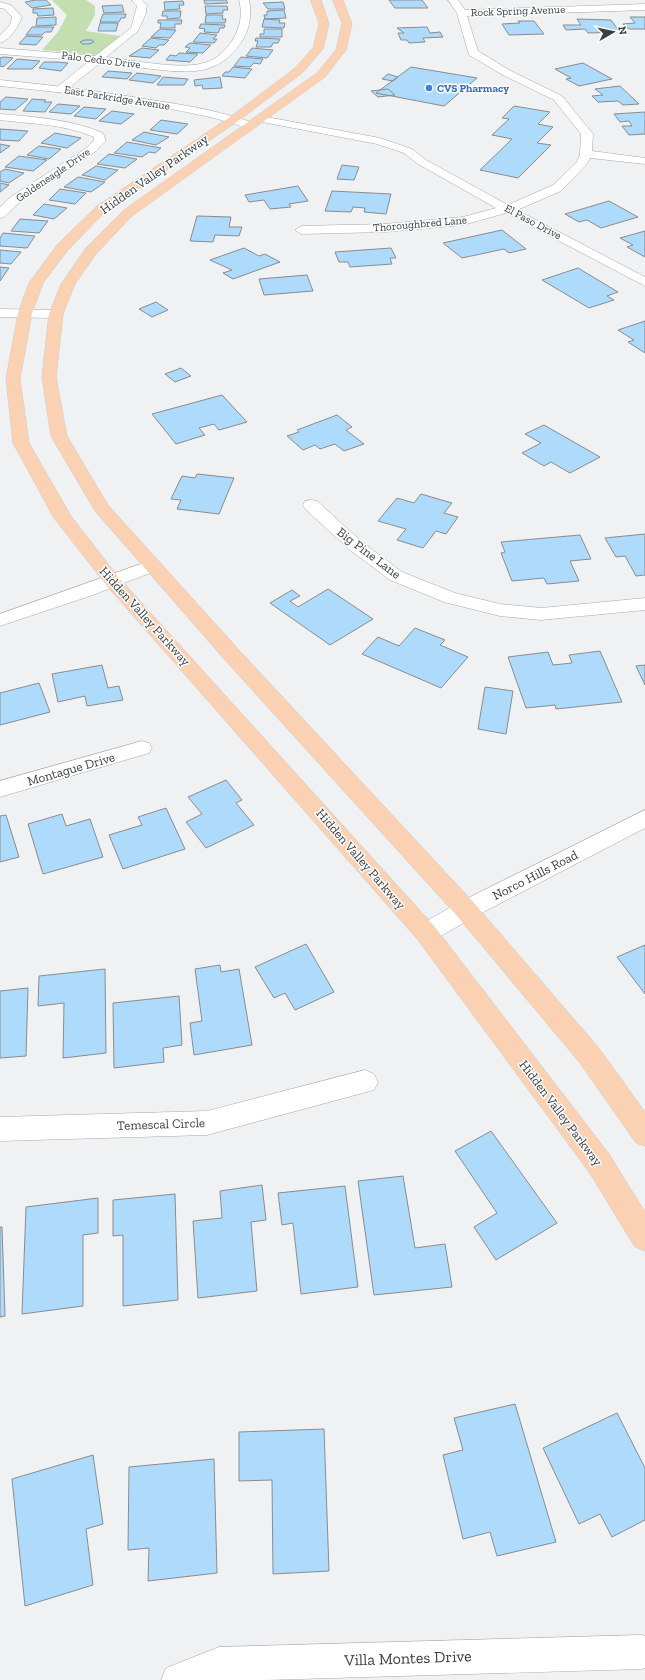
<svg xmlns="http://www.w3.org/2000/svg" width="645" height="1680" font-family="'Zilla Slab',serif">
	<style>
		.green { fill: #c3dfb0 }
		.building { fill: #aedbfc; stroke: #8a8c8e }
		.lines { fill: none; stroke-linecap: round; stroke-linejoin: round }
		.street-casing { stroke: #a6a8aa; stroke-width: 1 }
		.secondary-casing { stroke: #a6a8aa; stroke-width: 1 }
		.primary-casing { stroke: #cccdcd; stroke-width: 1 }
		.street { fill: #fff; fill-rule: evenodd }
		.secondary { fill: #fff; fill-rule: evenodd }
		.primary { fill: #fad1b3; fill-rule: evenodd }
		.shop-dot { fill: #3f7fe0; stroke: #fdfeff; stroke-width: 1.5 }
		.labels { text-anchor: middle; dominant-baseline: central; stroke-width: 3; stroke-linejoin: round; paint-order: stroke }
		.far-street-label { font-size: 11px; fill: #3c3d3e; stroke: #fdfeff }
		.far-shop-label { font-size: 11px; font-weight: bold; fill: #366cbe; stroke: #fdfeff; text-anchor: start }
		.street-label { font-size: 13px; fill: #3c3d3e; stroke: #fdfeff }
		.near-street-label { font-size: 16px; fill: #3c3d3e; stroke: #fdfeff }
	</style>
	<rect width="100%" height="100%" fill="#eff1f3"/>
	<path class="green" d="M52,0H86L95,6V15L86,31L120,36L100,53L94,55L42,50L58,32L67,15Z"/>
	<path class="building" d="M36,0H46L51,5L32,8L25,2Z
		M204,0H226L228,3L205,4Z
		M389,0H422L428,8H395Z
		M183,1L184,5H179L180,9L165,10L164,2Z
		M283,2L285,9H268L263,3Z
		M122,5L124,12L104,13L102,6Z
		M205,6H227L228,10H223V13L206,14Z
		M53,8L54,15L38,16L37,13H33V9Z
		M284,10L286,18L265,19L264,15H267V11Z
		M163,11H181L180,18L167,19V16H162Z
		M103,14H126L125,18H121L119,22H100Z
		M206,15H223L222,19H226L225,23H205Z
		M56,17V25L36,26L37,18Z
		M630,17H645V29H629L623,24L635,23Z
		M264,19L280,20L279,23H285L284,28L262,27Z
		M577,19L611,20L620,32L588,33L585,29L566,30L563,25H581Z
		M158,20H182L181,24H175V28H160L161,23H158Z
		M518,21H534L544,34L509,35L502,24L520,23Z
		M100,23H118L116,31H98Z
		M201,24L225,25L224,28H220L218,33L204,32L205,29L199,28Z
		M32,27H54L51,32H45L42,35H26Z
		M427,27L430,33L440,32L443,37L423,38L425,42L409,43L407,40H401L398,33H404L397,28Z
		M160,29L176,30L170,38L151,37Z
		M264,29H282V37H260V34H264Z
		M200,33L217,35L213,39H217L214,43L193,42Z
		M26,36L43,37L36,45L19,44Z
		M151,38L169,40L164,45H159L156,48L142,46Z
		M256,38L280,39L278,43H273L271,47H256L258,41H255Z
		M85,40H92L94,42L89,44H82L80,42Z
		M190,43L211,45L203,53L186,52L190,48L185,47Z
		M142,48L159,50L150,58L129,56Z
		M252,48L273,50L267,58L246,56Z
		M179,53L198,54L190,62L166,60L170,55L176,56Z
		M4,57L13,58L3,67L0,66V58Z
		M241,57L263,59L260,64L254,63L250,67L234,66Z
		M17,59L40,61L32,69H7Z
		M44,62H57L68,63L61,71L39,68Z
		M583,63L612,79L579,86L566,79L571,78L555,69Z
		M233,67L252,69L245,78L222,76L225,72H229Z
		M411,67L477,78L444,106L376,93Z
		M108,71L132,73L127,79L102,77Z
		M137,73L161,76L153,83L129,80Z
		M388,74L398,77L393,81L382,79Z
		M163,77L188,79L184,85H157Z
		M220,77L222,88L203,89L202,85L195,86L194,80Z
		M620,86L639,104L623,105L618,101L598,102L592,96L603,95L595,89Z
		M388,89L395,95L378,97L371,91Z
		M6,97L28,99L15,110L0,109V102Z
		M32,99L46,100L44,102H52L45,112L23,111Z
		M58,104L80,106L71,114L49,112Z
		M514,106L550,112L538,124L553,127L537,143L551,145L518,178L480,170L512,139L492,135L509,119L502,118Z
		M84,107L106,109L96,119L74,116Z
		M112,111L134,114L121,124L99,121Z
		M645,112V134L629,135L622,126H632L629,121L620,122L614,114Z
		M161,120L188,124L177,134L150,130Z
		M0,129L28,131L19,141L0,140Z
		M144,132L169,137L156,145L132,140Z
		M55,133L81,138L67,148L41,143Z
		M127,142L161,148L155,153L149,152L142,157L114,153Z
		M0,144L10,146L0,153Z
		M39,146L61,149L49,159L27,155Z
		M109,154L137,159L125,168L97,164Z
		M19,156L47,160L33,171L5,167Z
		M342,165L359,167L354,180L337,179Z
		M96,166L118,170L105,180L82,175Z
		M5,169L24,173L9,183L0,181V172Z
		M78,177L105,182L91,192L64,187Z
		M0,183L9,185L0,192Z
		M298,186L308,201L289,204L291,207L270,209L264,200L249,202L245,195Z
		M60,189L86,193L75,204L49,200Z
		M332,191L391,194L386,214L364,212L365,208L353,207L351,212L325,211Z
		M609,201L638,217L601,228L587,220L579,222L565,214Z
		M44,204L67,208L54,219L33,215Z
		M197,216L231,217L229,227H242L239,236L215,235L213,242L190,241Z
		M20,219L48,221L39,233L11,231Z
		M502,230L526,249L509,253L504,249L462,258L443,243Z
		M645,231V257L627,247L633,245L620,238Z
		M3,233L35,236L27,248L0,246V238Z
		M244,248L259,256L265,254L280,262L233,279L223,273L232,270L210,260Z
		M391,248L396,258H390L392,264L350,267L348,262H339L335,252Z
		M0,250L21,252L11,264L0,263Z
		M0,267L9,268L0,281Z
		M578,268L618,292L607,296L614,300L589,308L542,280Z
		M307,275L313,291L264,295L259,279Z
		M156,302L168,310L152,317L139,309Z
		M645,321V353L628,342L634,340L618,330Z
		M181,368L191,376L175,382L165,374Z
		M222,395L247,422L219,430L214,424L199,428L205,435L176,444L152,414Z
		M337,415L352,427L346,430L364,444L344,451L335,444L320,449L315,445L303,450L287,436L299,432L297,430Z
		M544,425L600,457L570,473L551,462L544,466L522,453L541,443L525,434Z
		M197,474L234,478L219,514L177,509L181,500L171,499L182,476L195,478Z
		M421,494L452,503L444,513L458,517L446,534L436,531L423,548L397,540L406,529L378,521L397,498L414,503Z
		M645,534V575L636,576L625,556L616,557L605,538Z
		M580,535L591,559L570,561L579,581L547,584L544,578L512,581L501,553L505,552L501,542Z
		M328,589L373,619L330,645L270,603L292,590L300,596L290,601L298,607Z
		M415,628L445,640L440,645L468,657L441,688L362,654L378,637L399,646Z
		M600,651L622,702L556,709L555,705L526,708L508,657L548,652L553,665L572,663L569,655Z
		M102,665L108,688L119,686L123,700L87,706L85,696L58,702L52,674Z
		M645,665V685L636,666Z
		M39,683L50,712L0,725V693Z
		M485,687L513,691L506,734L478,729Z
		M226,780L242,800L236,803L254,825L206,848L186,822L202,814L188,797Z
		M166,808L185,849L123,869L109,835L142,825L138,817Z
		M62,814L66,826L90,819L103,857L43,874L28,824Z
		M6,815L19,857L0,862V816Z
		M306,944L334,992L295,1010L285,993L274,998L255,967Z
		M645,945V994L617,957Z
		M220,965L221,972L239,969L252,1045L194,1055L190,1023L202,1021L195,969Z
		M105,969L106,1053L63,1058L64,1003L38,1006L39,976Z
		M28,988L26,1056L0,1058V991Z
		M179,996L182,1045L163,1048L164,1062L114,1068L113,1003Z
		M491,1131L557,1223L496,1260L474,1227L497,1213L455,1151Z
		M403,1176L415,1248L445,1244L452,1287L374,1295L358,1181Z
		M262,1185L266,1220L251,1222L257,1291L198,1298L193,1221L222,1218L220,1191Z
		M345,1186L358,1287L301,1294L293,1223L282,1225L278,1193Z
		M175,1194L178,1300L123,1306V1235L113,1236V1200Z
		M98,1198V1233L83,1235V1306L22,1314L26,1207Z
		M0,1227H2L5,1316L0,1317Z
		M515,1404L556,1542L497,1556L490,1532L463,1539L443,1455L463,1450L454,1418Z
		M617,1413L645,1468V1520L612,1537L600,1514L579,1524L543,1448Z
		M324,1429L329,1571L273,1574L272,1480L239,1481V1432Z
		M93,1455L103,1524L86,1529L93,1585L25,1606L12,1479Z
		M214,1459L217,1573L148,1581L149,1548L128,1550L129,1467Z"/>
	<g class="lines">
		<g class="street-casing">
			<path id="street" d="M132,0H142L147,5L146,13L138,31L106,57C132,60 184,71 207,62C217,59 226,50 232,41C240,28 243,15 239,0H249C252,15 250,28 242,41C219,77 188,73 152,69C134,67 117,65 100,63L65,91L61,92L56,89L57,87L89,61L0,54V48L95,56L131,28L137,6Z
				M448,0H458L465,10L645,4V10L467,16L478,51L511,71L562,96L593,134L592,151L645,158V164L590,158L586,165L561,191L517,210L645,277V286L506,213L463,225L385,232L301,234L295,230L301,226L385,224L463,217L496,208L418,164L404,153L377,144L257,121L256,119L257,117L261,116L380,138L412,149L426,160L508,205L553,185L577,162L580,154L581,134L554,100L503,75L469,55L457,13Z
				M0,2L11,5L22,17C19,26 10,40 0,43V35L10,25L12,17L5,9L0,8Z
				M0,114C35,117 70,119 103,133L106,141L96,151L20,202L4,217L0,218V207L12,196L88,147L94,140V137C64,124 32,124 0,120Z
				M0,309L56,310L61,311L63,314L61,317L56,318L0,317Z
				M311,500L317,501L362,542L402,572L455,593L500,604L541,608L645,598V610L541,620L500,616L444,602L390,580L350,550L305,509L303,505L305,501Z
				M152,560L158,562L161,566L158,570L90,596L0,626V614Z
				M142,741L149,743L152,748L149,753L0,797V781Z
				M365,1070L374,1074L378,1082L374,1090L207,1135L0,1141V1117L207,1111Z
				M641,1635L645,1636V1668L641,1669L265,1680H161L166,1668L219,1647Z"/>
		</g>
		<g class="secondary-casing">
			<path id="secondary" d="M0,80C53,85 105,92 158,101C191,106 224,112 256,124L258,126L252,129C236,125 221,119 205,116C138,101 69,93 0,86Z
				M645,810V828L474,917L434,940L426,943L418,940L414,933L418,926L458,903Z"/>
		</g>
		<g class="primary-casing">
			<path id="primary" d="M311,0H321L329,24L323,49L302,73L238,121L105,212L67,251L43,283L32,313L20,379L29,443L71,516L119,578L434,926L609,1154L645,1212V1251L635,1247L589,1172L418,940L107,586L54,518L13,443L6,379L18,313L29,283L57,245L97,206L230,117L294,69L313,48L319,24Z
				M333,0H343L352,24L346,50L325,77L132,216L96,254L75,284L63,314L56,377L67,436L108,505L239,650L474,903L598,1047L645,1112V1146L636,1143L580,1063L458,917L225,660L95,511L51,436L42,377L49,314L61,284L86,248L124,210L317,73L336,50L342,24Z"/>
		</g>
		<use href="#street" class="street"/>
		<use href="#secondary" class="secondary"/>
		<use href="#primary" class="primary"/>
	</g>
	<circle class="shop-dot" cx="429" cy="88" r="4"/>
	<g class="labels">
		<g class="far-street-label">
			<text transform="translate(518 11) rotate(-2)">Rock Spring Avenue</text>
			<text transform="translate(101 60) rotate(7)">Palo Cedro Drive</text>
			<text transform="translate(117 98) rotate(9)">East Parkridge Avenue</text>
			<text transform="translate(53 175) rotate(-34)">Goldeneagle Drive</text>
			<text transform="translate(533 222) rotate(28)">El Paso Drive</text>
			<text transform="translate(420 224) rotate(-5)">Thoroughbred Lane</text>
		</g>
		<g class="far-shop-label">
			<text x="437" y="88">CVS Pharmacy</text>
		</g>
		<g class="street-label">
			<text transform="translate(154 174) rotate(-35)">Hidden Valley Parkway</text>
			<text transform="translate(369 553) rotate(37)">Big Pine Lane</text>
			<text transform="translate(145 616) rotate(48)">Hidden Valley Parkway</text>
			<text transform="translate(71 769) rotate(-16)">Montague Drive</text>
			<text transform="translate(361 859) rotate(49)">Hidden Valley Parkway</text>
			<text transform="translate(535 875) rotate(-27)">Norco Hills Road</text>
			<text transform="translate(561 1113) rotate(53)">Hidden Valley Parkway</text>
			<text transform="translate(161 1124) rotate(-2)">Temescal Circle</text>
		</g>
		<g class="near-street-label">
			<text transform="translate(408 1658) rotate(-2)">Villa Montes Drive</text>
		</g>
	</g>
	<g transform="translate(613 32) rotate(81)" stroke="#fdfeff" stroke-width="3" paint-order="stroke">
	<path d="M0-3L7 15L0 10L-7 15Z" fill="#3c3d3e"/>
	<text y="-6" font-size="11" font-weight="bold" text-anchor="middle" fill="#3c3d3e">N</text>
	</g>
</svg>
